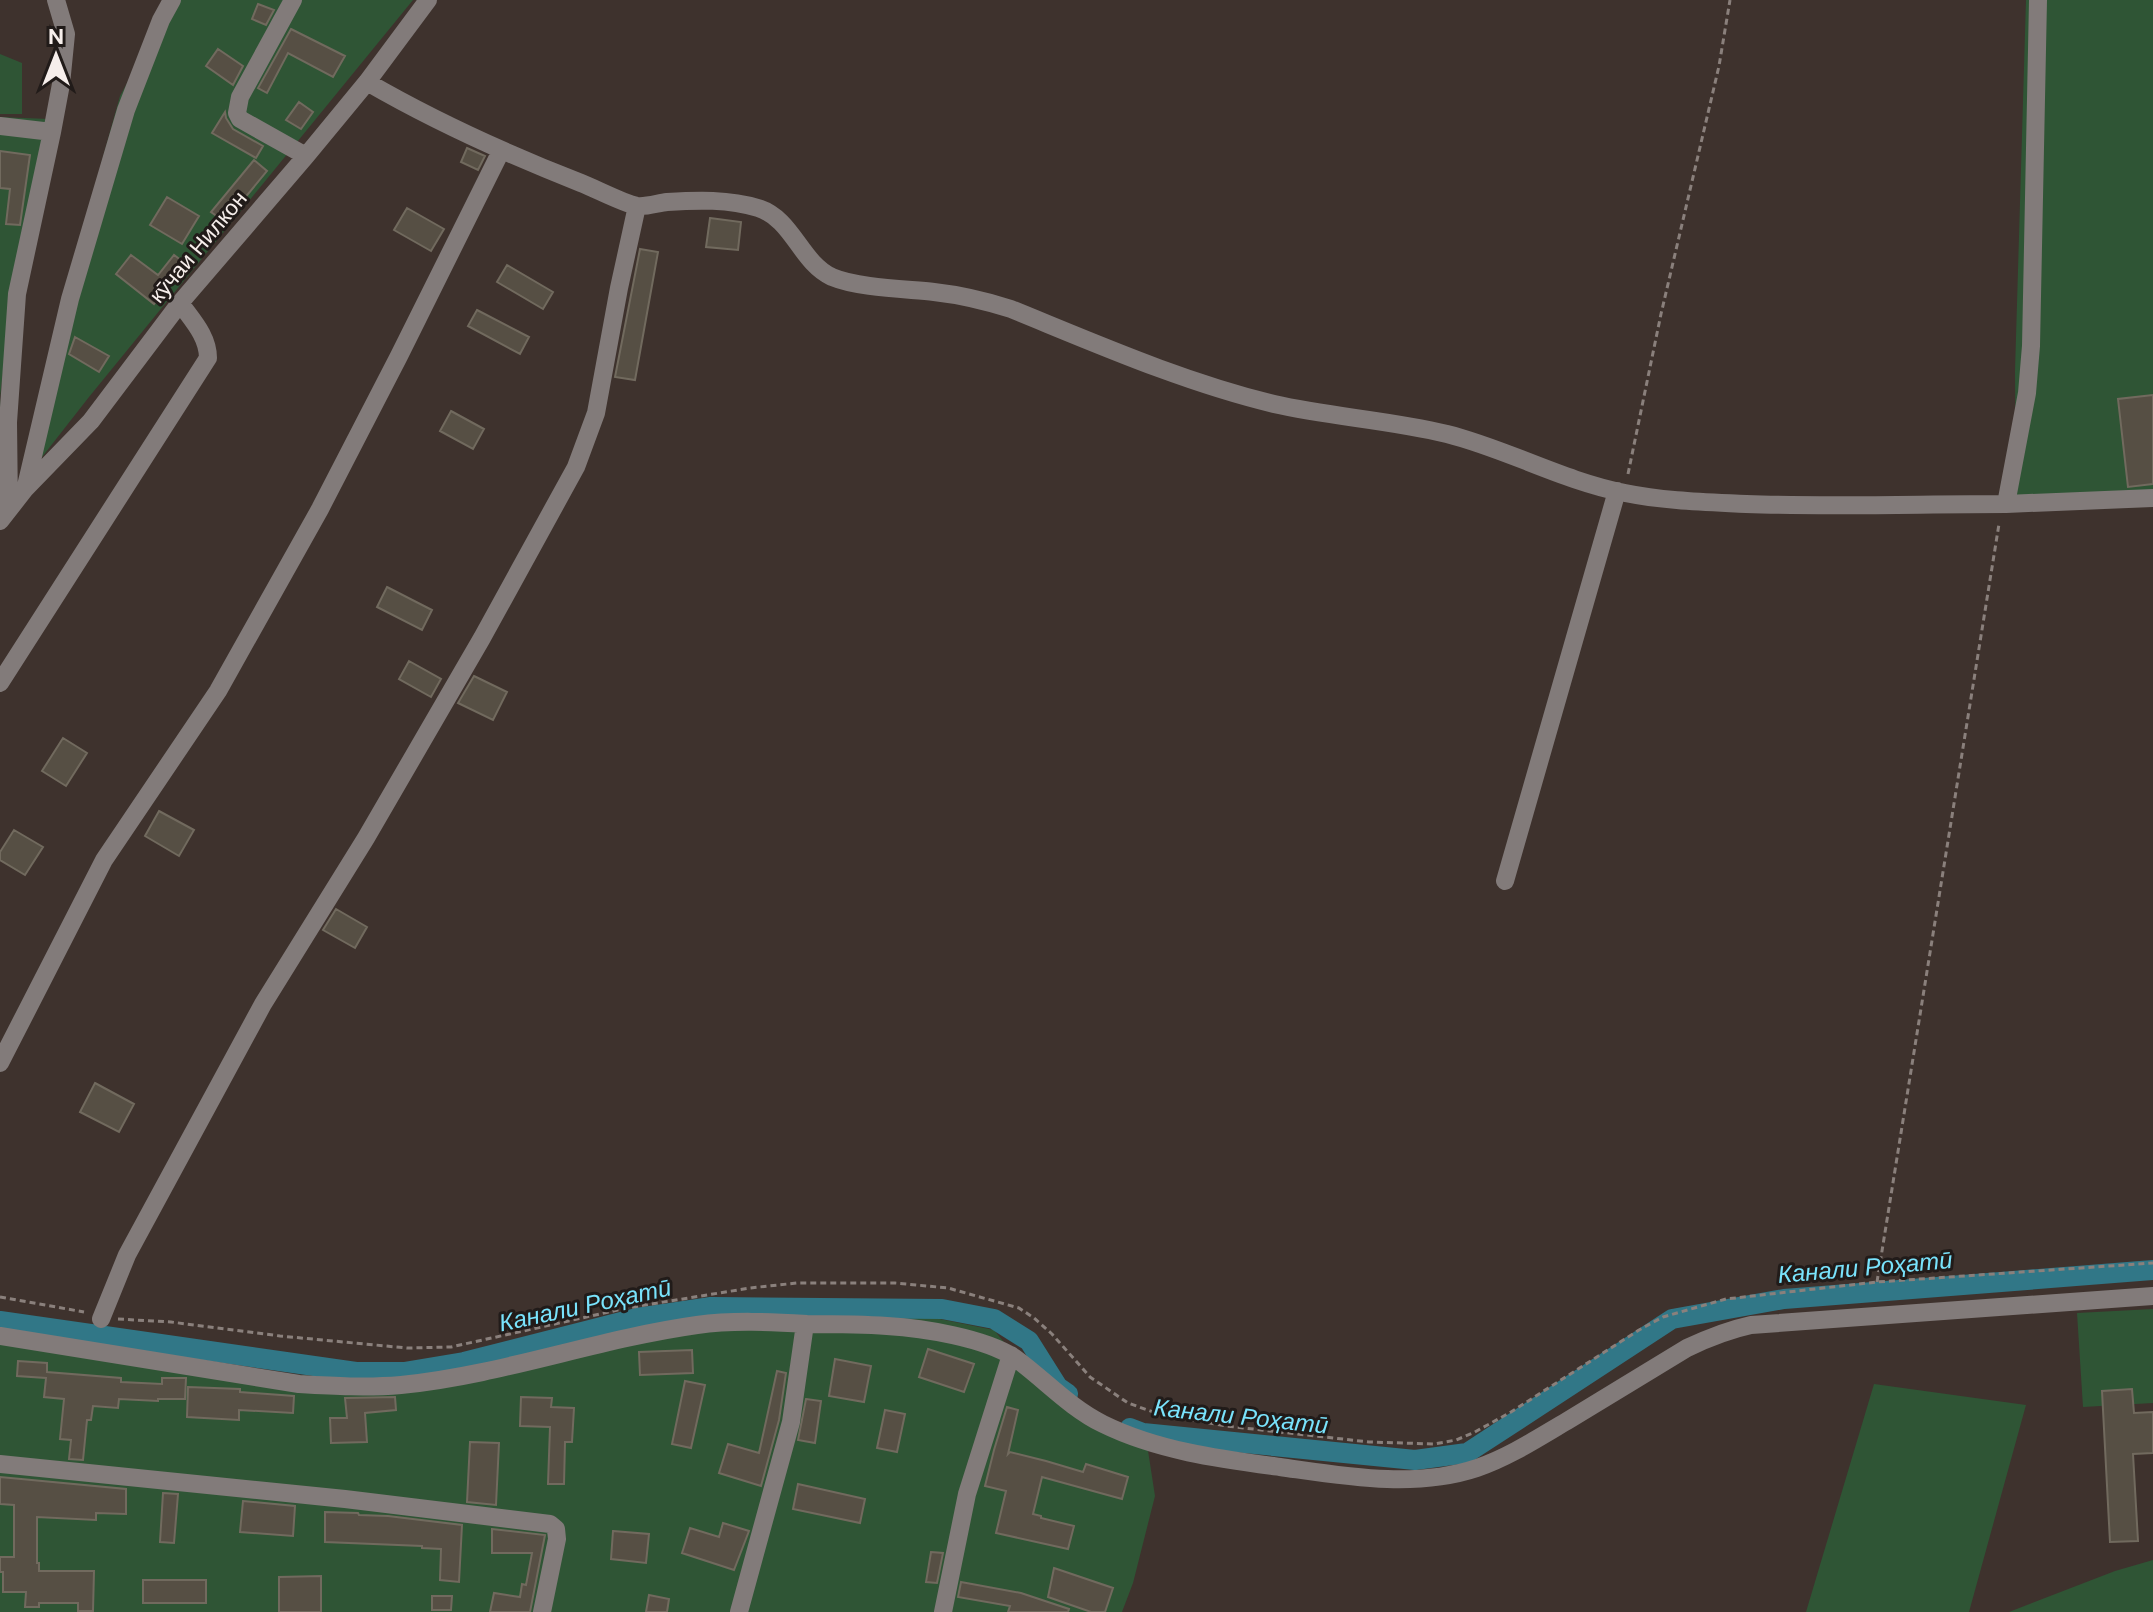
<svg xmlns="http://www.w3.org/2000/svg" width="2153" height="1612" font-family="'DM Sans',sans-serif">
	<style>
		.green { fill: #2f5535 }
		.lines { fill: none; stroke-linecap: round; stroke-linejoin: round }
		.canal { stroke: #317787; stroke-width: 20 }
		.building { fill: #564f44; stroke: #716a5e; stroke-width: 2 }
		.path { stroke: #8a807c; stroke-width: 3; stroke-dasharray: 6 4; stroke-linecap: butt }
		.minor { stroke: #827b7a; stroke-width: 18 }
		.labels { text-anchor: middle; dominant-baseline: central; stroke-width: 6; stroke-linejoin: round; paint-order: stroke }
		.street-label { font-size: 22px; fill: #f6eeeb; stroke: #211b19 }
		.water-label { font-size: 24px; font-style: italic; fill: #79e3fc; stroke: #211b19 }
	</style>
	<rect width="100%" height="100%" fill="#3e322d"/>
	<path class="green" d="M172,0H413L89,397L35,466L50,348L120,96Z
		M2026,0H2153V491L2016,506L2015,371Z
		M0,54L22,63V114H0Z
		M0,117L49,119L6,347L0,397L3,431L0,506Z
		M2153,1309V1403L2083,1407L2077,1313Z
		M748,1314L920,1315L994,1330L1012,1352L1055,1393L1147,1444L1155,1496L1133,1583L1122,1612H0V1330L293,1375L400,1380L492,1364L691,1316Z
		M1874,1384L2026,1405L1969,1612H1806Z
		M2153,1560V1612H2009L2115,1571Z"/>
	<g class="lines">
		<path class="canal" d="M0,1321L356,1372H404L464,1362L637,1318L711,1307L942,1309L994,1319L1029,1341L1058,1387L1068,1394
			M1130,1428L1143,1433L1415,1460L1467,1453L1672,1319L1784,1299L2153,1270"/>
	</g>
	<path class="building" d="M258,4L274,10L266,25L252,19Z
		M291,29L345,56L333,77L288,53L267,93L258,88Z
		M218,49L243,66L233,85L206,66Z
		M299,102L313,112L301,129L286,120Z
		M225,112L226,118L233,129L263,146L256,158L212,133Z
		M467,148L485,156L478,170L461,162Z
		M0,151L30,155L20,225L6,224L10,189L0,188Z
		M254,160L267,171L225,222L211,212Z
		M167,197L199,216L182,244L150,225Z
		M407,208L444,229L431,251L394,230Z
		M710,218L741,222L738,250L706,247Z
		M640,249L658,252L635,380L615,377Z
		M131,255L158,275L174,255L186,264L154,304L116,274Z
		M507,265L553,292L543,309L497,282Z
		M477,310L529,337L520,354L468,326Z
		M75,337L109,356L99,372L69,354Z
		M2153,395V484L2128,487L2118,399Z
		M451,411L484,429L473,449L440,431Z
		M387,587L432,610L422,630L377,607Z
		M409,661L441,679L431,697L399,679Z
		M474,676L507,692L493,720L458,703Z
		M63,738L87,753L66,786L42,771Z
		M159,811L194,830L179,856L145,836Z
		M14,830L43,847L25,875L0,860V852Z
		M336,909L367,927L355,948L323,930Z
		M95,1083L134,1104L119,1132L80,1112Z
		M928,1349L974,1364L964,1392L919,1377Z
		M692,1350L693,1373L640,1375L639,1352Z
		M835,1359L871,1366L864,1402L829,1396Z
		M18,1361L47,1363V1372L121,1378V1382L162,1384V1378H186L185,1399H158V1401L119,1399L118,1408L93,1406L91,1420H87L83,1460L69,1459L71,1440L60,1439L64,1399L44,1397L46,1378L17,1376Z
		M777,1371L786,1373L779,1420L761,1486L719,1473L728,1444L759,1453Z
		M685,1381L705,1385L691,1448L672,1444Z
		M188,1387L240,1389V1392L294,1396L293,1413L239,1410V1420L187,1417Z
		M2132,1389L2134,1413L2153,1412V1453L2133,1454L2138,1541L2110,1542L2102,1391Z
		M395,1397L396,1410L365,1413L367,1442L331,1443L330,1418H347L345,1398Z
		M521,1397L552,1398L551,1407L574,1408L572,1442H565L564,1484H548L550,1427L520,1426Z
		M806,1399L821,1401L815,1443L798,1440Z
		M1007,1407L1018,1410L1008,1454L1010,1452L1046,1461L1083,1472L1086,1464L1128,1477L1122,1499L1042,1477L1033,1514L1041,1516V1518L1074,1526L1068,1549L996,1533L1006,1491L985,1486L994,1450Z
		M885,1410L905,1414L897,1452L877,1448Z
		M470,1442L499,1443L496,1505L467,1502Z
		M0,1477L126,1489V1514L96,1513V1520L37,1517V1563H39V1571H94L93,1611H78V1603H39V1607H25L26,1592H3V1572H0V1557H14V1505L0,1504Z
		M798,1484L865,1499L860,1523L793,1509Z
		M163,1493L178,1494L174,1543L160,1542Z
		M243,1501L295,1506L293,1536L240,1532Z
		M325,1512L358,1513L359,1515L388,1516L462,1525L459,1582L440,1580L441,1549L422,1548V1546L325,1542Z
		M723,1523L749,1531L734,1570L682,1553L690,1528L719,1537Z
		M492,1529L545,1535L530,1612H490L494,1593L520,1597L522,1584L526,1585L532,1553H492Z
		M613,1531L649,1534L646,1563L611,1559Z
		M931,1552L943,1553L937,1583L926,1582Z
		M1054,1568L1113,1588L1105,1612H1091L1048,1597Z
		M321,1576V1612H279V1577Z
		M143,1580H206V1603H143Z
		M961,1582L1021,1593L1069,1609L1068,1612H1008L1010,1606L958,1597Z
		M649,1595L669,1599L667,1612H646Z
		M432,1596H452L451,1610H432Z"/>
	<g class="lines">
		<path class="path" d="M1628,474L1661,314L1719,66L1730,0
			M1877,1282L1999,524
			M0,1297L84,1312
			M118,1319L171,1322L280,1336L407,1348L451,1347L627,1308L750,1288L797,1283H895L948,1288L1019,1308L1034,1318L1052,1334L1090,1377L1128,1403L1156,1413L1226,1426L1369,1442L1434,1444L1456,1440L1473,1433L1511,1412L1639,1330L1663,1317L1726,1299L1877,1282L2153,1263"/>
		<path class="minor" d="M293,0L240,97L237,113L240,119L306,156
			M2038,0L2031,346L2027,393L2006,504L2153,498
			M367,82C436,122 507,154 581,183C594,188 625,204 637,206C647,207 658,203 667,202C697,200 729,199 758,208C793,219 800,262 832,277C858,288 906,289 934,292C961,295 986,301 1011,309C1097,344 1183,382 1274,404C1331,417 1390,420 1447,434C1507,449 1563,481 1625,493C1664,501 1706,502 1746,504C1832,507 1920,504 2006,504
			M0,126L52,132
			M26,486L70,299L126,110L161,20L172,0
			M9,509L8,422L17,294L52,132L61,84L66,34L56,0
			M0,521L25,489L91,421L180,303L306,156L367,82L428,0
			M0,683L208,358C208,336 192,320 180,303
			M1505,881L1617,491
			M0,1063L104,860L218,691L320,509L399,356L501,151
			M101,1319L127,1255L263,1004L366,838L482,638L576,467L596,413L619,288L637,206
			M0,1336L299,1384C333,1386 367,1388 401,1385C502,1375 597,1339 697,1325C733,1320 770,1322 807,1324C833,1324 860,1324 887,1326C923,1328 985,1338 1015,1358C1044,1379 1070,1408 1103,1424C1158,1451 1220,1459 1280,1467C1344,1476 1414,1489 1477,1468C1509,1457 1538,1438 1567,1421C1607,1397 1647,1372 1687,1348C1708,1338 1728,1330 1751,1325L2153,1296
			M0,1464L345,1499L550,1524L556,1529L557,1539L542,1612
			M739,1612L791,1422L805,1324
			M943,1612L967,1494L1011,1355"/>
	</g>
	<g class="labels">
		<g class="street-label">
			<text transform="translate(198 247) rotate(-50)">кӯчаи Нилкон</text>
		</g>
		<g class="water-label">
			<text transform="translate(1865 1267) rotate(-5)">Канали Роҳатӣ</text>
			<text transform="translate(585 1305) rotate(-12)">Канали Роҳатӣ</text>
			<text transform="translate(1241 1416) rotate(6)">Канали Роҳатӣ</text>
		</g>
	</g>
	<g transform="translate(56 56)" stroke="#211b19" stroke-width="6" paint-order="stroke">
	<path d="M0-6L14 30L0 20L-14 30Z" fill="#f6eeeb"/>
	<text y="-12" font-size="22" font-weight="bold" text-anchor="middle" fill="#f6eeeb">N</text>
	</g>
</svg>
